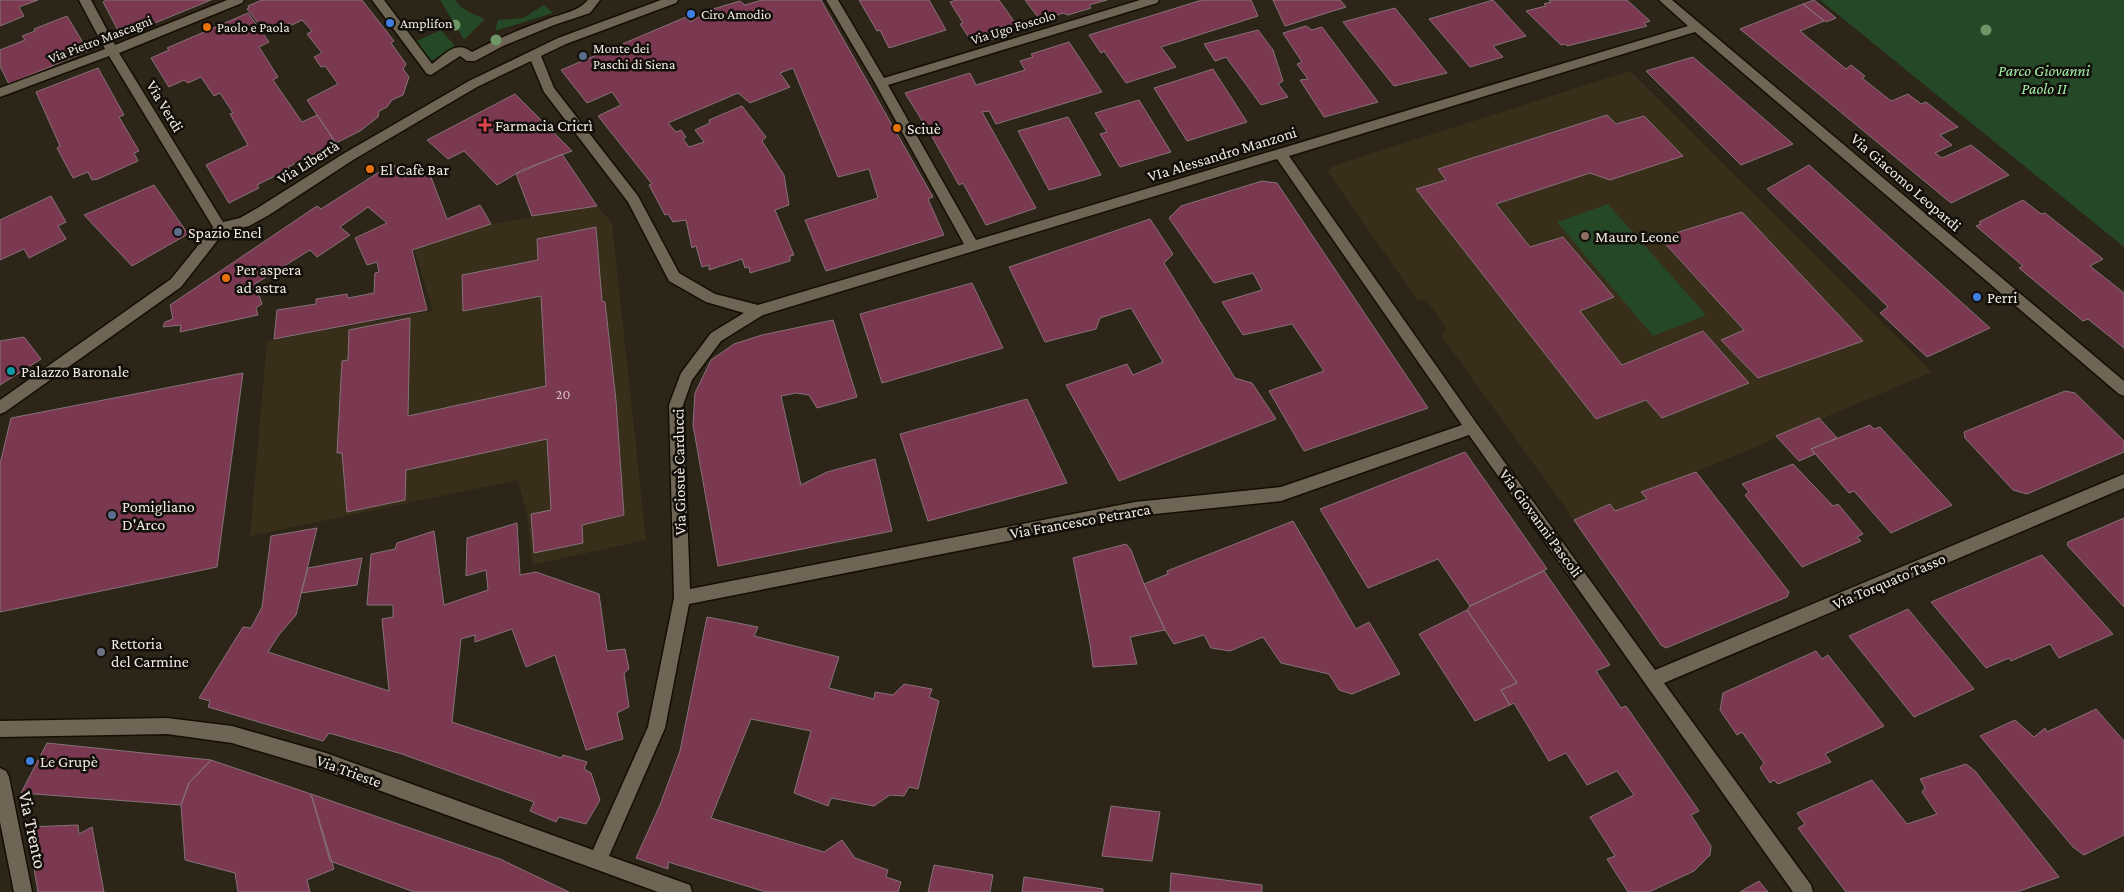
<svg xmlns="http://www.w3.org/2000/svg" width="2124" height="892" font-family="'Crimson Pro',serif">
	<style>
		.built { fill: #392e1a }
		.green { fill: #254827 }
		.building { fill: #7a3851; stroke: #867279 }
		.lines { fill: none; stroke-linecap: round; stroke-linejoin: round }
		.pedestrian-casing { stroke: #150e03; stroke-width: 3 }
		.minor-casing { stroke: #150e03; stroke-width: 3 }
		.pedestrian { fill: #6e6555; fill-rule: evenodd }
		.minor { fill: #6e6555; fill-rule: evenodd }
		.tree { fill: #6d9566 }
		.shop-dot { fill: #3f7fe0; stroke: #120e09; stroke-width: 2 }
		.food-dot { fill: #e8710a; stroke: #120e09; stroke-width: 2 }
		.service-dot { fill: #5c6f8a; stroke: #120e09; stroke-width: 2 }
		.health-dot { fill: #e0444e; stroke: #120e09; stroke-width: 2 }
		.education-dot { fill: #8d6e63; stroke: #120e09; stroke-width: 2 }
		.culture-dot { fill: #0f9aa8; stroke: #120e09; stroke-width: 2 }
		.worship-dot { fill: #6b7280; stroke: #120e09; stroke-width: 2 }
		.labels { text-anchor: middle; dominant-baseline: central; stroke-width: 5; stroke-linejoin: round; paint-order: stroke }
		.far-poi-label { font-size: 14px; fill: #f0eae2; stroke: #120e09; text-anchor: start }
		.far-street-label { font-size: 14px; fill: #f0eae2; stroke: #120e09 }
		.number-label { font-size: 14px; fill: #d2bebe }
		.park-label { font-size: 16px; font-style: italic; fill: #a2f0a6; stroke: #120e09 }
		.street-label { font-size: 16px; fill: #f0eae2; stroke: #120e09 }
		.poi-label { font-size: 16px; fill: #f0eae2; stroke: #120e09; text-anchor: start }
		.near-street-label { font-size: 19px; fill: #f0eae2; stroke: #120e09 }
	</style>
	<rect width="100%" height="100%" fill="#2d2517"/>
	<path class="built" d="M1630,71L1932,372L1696,472L1641,492L1646,499L1615,511L1610,505L1574,520L1441,335L1447,329L1426,300L1418,301L1328,172L1332,166Z
		M597,206L612,223L646,540L532,565L527,514L518,480L250,536L267,341L433,311L414,249L491,224Z"/>
	<path class="green" d="M440,0H455C462,10 473,14 485,19L464,40Z
		M1820,0H2124V247Z
		M544,5L553,13L495,31L498,20L523,18Z
		M441,30L455,46L428,63L412,43Z
		M1608,204L1706,315L1653,336L1557,222Z"/>
	<path class="building" d="M0,0H38L19,7L24,16L0,26Z
		M106,0H211L128,34L126,31L120,34L103,2Z
		M262,0H362L394,41L391,43L406,64L403,69L409,77L403,95L392,100L387,107L379,111L378,117L360,131L336,143L307,100L338,84L325,66L321,67L314,57L322,53L307,34L312,31L302,20L292,25L290,23L266,33L247,9L249,8L248,6Z
		M762,0H821L933,197L928,199L944,235L826,271L805,220L878,198L869,169L838,177L793,68L780,73L790,87L750,103L738,93L668,123L676,132L681,130L686,137L683,139L689,147L704,142L695,130L710,123L709,120L742,106L766,137L762,141L784,175L789,205L775,210L794,255L790,256V261L750,273L749,267L745,268L742,259L709,270V265L702,267L696,246L692,248L686,220L673,222L668,214L665,215L649,185L652,184L598,116L621,105L612,92L587,103L561,70L686,17L690,22L713,9L740,1L745,5Z
		M859,0H929L946,30L889,48L880,30L877,31Z
		M956,0H999L1020,30L978,44L976,41L972,42L960,24L963,23L950,2Z
		M1025,0H1107L1089,5L1091,8L1068,15L1063,13L1041,21Z
		M1202,0H1251L1258,16L1161,47L1176,67L1126,83L1104,51L1101,53L1089,35Z
		M1273,0H1340L1346,7L1285,26Z
		M1493,0L1526,36L1493,46L1503,57L1470,67L1429,19Z
		M1549,0H1627L1650,21L1644,23L1647,26L1567,46L1565,44L1561,45L1526,11L1546,6L1544,4L1551,2Z
		M1814,0L1836,18L1826,22L1803,4Z
		M1803,4L1824,21L1800,31L1846,69L1851,65L1865,76L1862,78L1891,101L1908,94L1921,104L1926,102L1958,127L1940,135L1952,145L1935,153L1942,158L1971,145L2009,175L1951,203L1740,29Z
		M1395,8L1447,73L1394,86L1343,22Z
		M248,13L269,42L259,47L278,77L273,80L302,122L317,115L336,143L288,167L289,169L257,185L259,188L229,203L206,165L248,145L230,114L233,113L220,93L214,96L201,77L188,83L184,80L169,87L151,58L169,50L167,48Z
		M67,16L88,51L9,84L0,66V50L25,40L22,36L35,31L34,29Z
		M1306,26L1312,30L1322,27L1378,102L1324,117L1300,80L1308,79L1297,64L1302,62L1283,33Z
		M1258,30L1273,50L1283,81L1278,84L1288,97L1261,105L1226,57L1215,61L1204,44Z
		M1069,42L1102,92L996,124L989,111L982,112L1036,208L986,225L963,183L959,185L931,135L905,93L970,73L976,85L1025,70L1020,61L1033,57L1031,54Z
		M1693,57L1793,144L1741,165L1646,71Z
		M98,68L124,115L119,117L139,151L134,153L138,161L98,179L92,180L88,172L73,178L57,148L60,146L36,92Z
		M1213,69L1247,122L1187,141L1154,88Z
		M515,94L572,151L522,170L497,185L464,151L448,159L427,140Z
		M1139,100L1171,152L1120,167L1100,134L1107,132L1095,113Z
		M1607,115L1616,124L1644,116L1683,156L1610,180L1590,173L1496,204L1530,247L1563,237L1614,297L1580,311L1622,365L1703,331L1749,383L1662,418L1646,400L1596,419L1416,189L1446,180L1438,169Z
		M1068,117L1101,175L1049,190L1018,131Z
		M562,154L597,206L532,216L516,174Z
		M392,164L414,178L419,174L429,172L447,219L480,205L491,224L412,250L427,310L274,339L277,310L316,304V299L347,294L348,298L374,293L375,273L379,272L377,262L367,265L355,238L387,223L368,207L340,227L350,235L317,257L310,250L255,284L262,304L256,308L258,315L180,332L181,325L163,327L165,322L173,319L170,305L317,206L321,209Z
		M1809,165L1990,328L1927,357L1880,313L1888,307L1767,189Z
		M1262,181L1277,183L1428,408L1304,451L1269,391L1324,371L1292,324L1243,335L1222,302L1262,290L1253,273L1214,283L1169,218L1181,206Z
		M154,185L188,234L132,266L84,215Z
		M51,196L66,222L58,226L66,239L29,258L24,249L0,260V220Z
		M2023,200L2041,214L2045,213L2103,259L2090,266L2124,293V348L2088,319L2083,321L2019,268L2023,266L1976,226L1981,224L1979,222Z
		M1742,212L1863,341L1758,378L1721,340L1744,330L1660,238Z
		M1150,219L1173,254L1164,263L1235,378L1252,383L1276,419L1119,481L1066,385L1127,364L1133,375L1163,362L1131,308L1100,318L1096,329L1045,342L1009,267Z
		M596,227L602,301L605,302L616,401L624,515L582,525L583,543L534,553L531,514L551,510L547,439L406,470L405,500L347,512L342,453H337L342,361L348,360L349,330L410,318L408,416L546,386L541,296L463,311L462,275L538,260L537,239Z
		M972,283L1003,348L882,383L860,314Z
		M833,320L857,397L817,408L809,395L796,393L781,396L801,485L827,472L875,459L892,531L718,566L693,425L695,393L711,360L734,344L762,335Z
		M24,337L41,359L0,385V341Z
		M243,373L217,567L0,612V464L11,418Z
		M2065,391L2075,393L2124,441V452L2027,494L2013,490L1965,438L1964,432Z
		M1027,399L1067,483L928,521L900,434Z
		M1819,418L1837,438L1811,449L1815,454L1799,461L1776,436Z
		M1870,425L1874,429L1880,427L1952,505L1891,533L1854,491L1849,493L1811,449Z
		M1465,452L1547,569L1470,606L1438,559L1368,588L1320,509Z
		M1793,464L1833,506L1838,504L1863,534L1857,537L1861,541L1802,567L1745,495L1749,492L1742,484Z
		M1696,472L1789,592L1787,597L1666,648L1661,645L1574,520L1610,504L1615,511L1647,499L1641,492Z
		M2124,518V607L2067,545L2068,542Z
		M1293,521L1356,629L1369,622L1400,674L1352,694L1339,690L1329,674L1281,663L1263,637L1230,651L1211,648L1204,635L1174,644L1165,630L1144,584L1168,574L1167,571Z
		M517,523L520,575L536,572L599,594L607,651L625,649L629,669L624,673L629,707L617,713L623,739L586,750L555,655L526,667L512,629L475,642V635L461,639L452,722L561,758L563,755L587,762L584,769L591,773L600,800L586,824L559,817L556,822L530,811L534,802L402,754L329,733L323,741L208,707L210,701L199,698L243,627L251,628L262,607L271,536L317,528L296,615L278,636L268,652L389,691L382,619L393,617V605H367L371,554L395,549L397,543L434,531L444,605L488,590L486,570L466,576L467,538Z
		M1126,544L1131,550L1144,584L1165,630L1130,637L1137,664L1093,667L1090,644L1073,558Z
		M2042,555L2113,634L2059,658L2050,644L2011,661L2009,658L1986,668L1931,602Z
		M362,558L357,585L301,593L308,568Z
		M1544,571L1610,665L1596,671L1621,708L1626,706L1699,811L1691,815L1711,846L1710,855L1694,871L1649,892H1628L1607,859L1615,856L1590,817L1634,795L1617,771L1587,785L1566,753L1549,761L1514,703L1510,705L1501,690L1517,683L1467,610L1470,606Z
		M1908,609L1974,689L1914,717L1849,636Z
		M1467,610L1517,683L1501,690L1510,705L1475,721L1419,634Z
		M707,617L758,627L754,636L839,657L829,688L874,699L875,692L893,695L904,684L932,689L929,697L939,701L918,789L909,787L904,796L890,795L874,806L831,798L828,806L794,793L811,731L751,719L711,818L824,852L842,840L855,858L888,870L886,877L901,882L898,892H766L668,862V869L636,858L660,805L680,751Z
		M1816,651L1822,659L1828,655L1884,726L1825,754L1831,762L1778,784L1774,780L1770,783L1760,768L1764,763L1742,732L1737,735L1720,710L1723,693Z
		M2096,709L2124,741V835L2084,855L2073,847L1980,736L2015,720L2034,737L2045,728L2047,732Z
		M47,743L211,760L189,783L181,805L21,793Z
		M211,760L311,794L334,869L307,880L310,892H238L235,873L185,860L181,805L189,783Z
		M1966,764L1975,771L2059,877L2017,892H1846L1798,828L1805,824L1797,813L1872,780L1907,824L1937,814L1922,792L1925,788L1920,779Z
		M311,794L500,859L569,892H414L330,861Z
		M1111,806L1160,812L1152,861L1102,856Z
		M78,825L79,834L92,827L104,892H38L27,827Z
		M934,865L993,875L990,892H928Z
		M1171,873L1262,885V892H1170Z
		M1024,877L1103,889V892H1022Z
		M1759,881L1768,892H1740Z"/>
	<g class="lines">
		<g class="pedestrian-casing">
			<path id="pedestrian" d="M372,0H384L432,64C447,53 455,40 472,52C495,40 518,30 543,21C558,14 577,13 588,0H600L590,13L554,25L503,46L475,61H467L460,56L431,75L427,74Z"/>
		</g>
		<g class="minor-casing">
			<path id="minor" d="M79,0H91L115,45L227,0H244L242,3L119,53L223,222L240,218L259,207L343,154L469,81L558,38L661,0H678L676,3L566,44L541,56L554,88L638,196L679,273L715,294L758,305L964,244L875,83L826,0H838L884,78L1140,0H1159L1157,3L888,85L976,240L1688,26L1659,0H1672L2124,381V396L2119,394L1695,32L1289,156L1477,424L1655,670L2124,474V488L1664,683L1811,885L1813,892H1793L1469,435L1281,501L1135,516L689,604L665,728L609,856L690,885L692,892H658L326,771L232,743L167,734L0,737V721L167,718L232,726L326,753L593,850L648,727L674,598L669,405L681,373L711,333L744,313L706,302L669,281L628,202L544,92L531,61L477,87L353,160L269,215L249,226L224,232L181,287L5,412L0,414V400L171,279L213,227L109,56L0,97V88L105,49ZM1277,159L1462,425L1281,487L1135,502L690,589L683,405L692,380L721,341L763,315Z
				M0,768L6,771L9,777L32,892H14L0,822Z"/>
		</g>
		<use href="#pedestrian" class="pedestrian"/>
		<use href="#minor" class="minor"/>
	</g>
	<g class="tree">
		<circle cx="455" cy="25" r="5.5"/>
		<circle cx="1986" cy="30" r="5.5"/>
		<circle cx="496" cy="40" r="5.5"/>
	</g>
	<g class="shop-dot">
		<circle cx="691" cy="14" r="5"/>
		<circle cx="390" cy="23" r="5"/>
		<circle cx="1977" cy="297" r="5"/>
		<circle cx="30" cy="761" r="5"/>
	</g>
	<g class="food-dot">
		<circle cx="207" cy="27" r="5"/>
		<circle cx="897" cy="128" r="5"/>
		<circle cx="370" cy="169" r="5"/>
		<circle cx="226" cy="278" r="5"/>
	</g>
	<g class="service-dot">
		<circle cx="583" cy="56" r="5"/>
		<circle cx="178" cy="232" r="5"/>
		<circle cx="112" cy="515" r="5"/>
	</g>
	<path class="health-dot" d="M482.5 117.5h5v5h5v5h-5v5h-5v-5h-5v-5h5z"/>
	<circle class="education-dot" cx="1585" cy="236" r="5"/>
	<circle class="culture-dot" cx="11" cy="371" r="5"/>
	<circle class="worship-dot" cx="101" cy="652" r="5"/>
	<g class="labels">
		<g class="far-poi-label">
			<text x="701" y="14">Ciro Amodio</text>
			<text x="400" y="23">Amplifon</text>
			<text x="217" y="27">Paolo e Paola</text>
			<text x="593" y="48">Monte dei<tspan x="593" dy="16">Paschi di Siena</tspan></text>
		</g>
		<g class="far-street-label">
			<text transform="translate(1013 27) rotate(-17)">Via Ugo Foscolo</text>
			<text transform="translate(100 39) rotate(-21)">Via Pietro Mascagni</text>
		</g>
		<g class="number-label">
			<text x="563" y="394">20</text>
		</g>
		<g class="park-label">
			<text x="2044" y="70">Parco Giovanni<tspan x="2044" dy="18">Paolo II</tspan></text>
		</g>
		<g class="street-label">
			<text transform="translate(165 106) rotate(59)">Via Verdi</text>
			<text transform="translate(1222 154) rotate(-17)">VIa Alessandro Manzoni</text>
			<text transform="translate(308 162) rotate(-32)">Via Libertà</text>
			<text transform="translate(1906 182) rotate(41)">Via Giacomo Leopardi</text>
			<text transform="translate(679 472) rotate(-91)">Via Giosuè Carducci</text>
			<text transform="translate(1080 521) rotate(-10)">Via Francesco Petrarca</text>
			<text transform="translate(1541 523) rotate(54)">Via Giovanni Pascoli</text>
			<text transform="translate(1889 581) rotate(-23)">Via Torquato Tasso</text>
			<text transform="translate(349 771) rotate(20)">Via Trieste</text>
		</g>
		<g class="poi-label">
			<text x="495" y="125">Farmacia Cricrì</text>
			<text x="907" y="128">Sciuè</text>
			<text x="380" y="169">El Cafè Bar</text>
			<text x="188" y="232">Spazio Enel</text>
			<text x="1595" y="236">Mauro Leone</text>
			<text x="236" y="269">Per aspera<tspan x="236" dy="18">ad astra</tspan></text>
			<text x="1987" y="297">Perri</text>
			<text x="21" y="371">Palazzo Baronale</text>
			<text x="122" y="506">Pomigliano<tspan x="122" dy="18">D'Arco</tspan></text>
			<text x="111" y="643">Rettoria<tspan x="111" dy="18">del Carmine</tspan></text>
			<text x="40" y="761">Le Grupè</text>
		</g>
		<g class="near-street-label">
			<text transform="translate(33 830) rotate(78)">Via Trento</text>
		</g>
	</g>
</svg>
